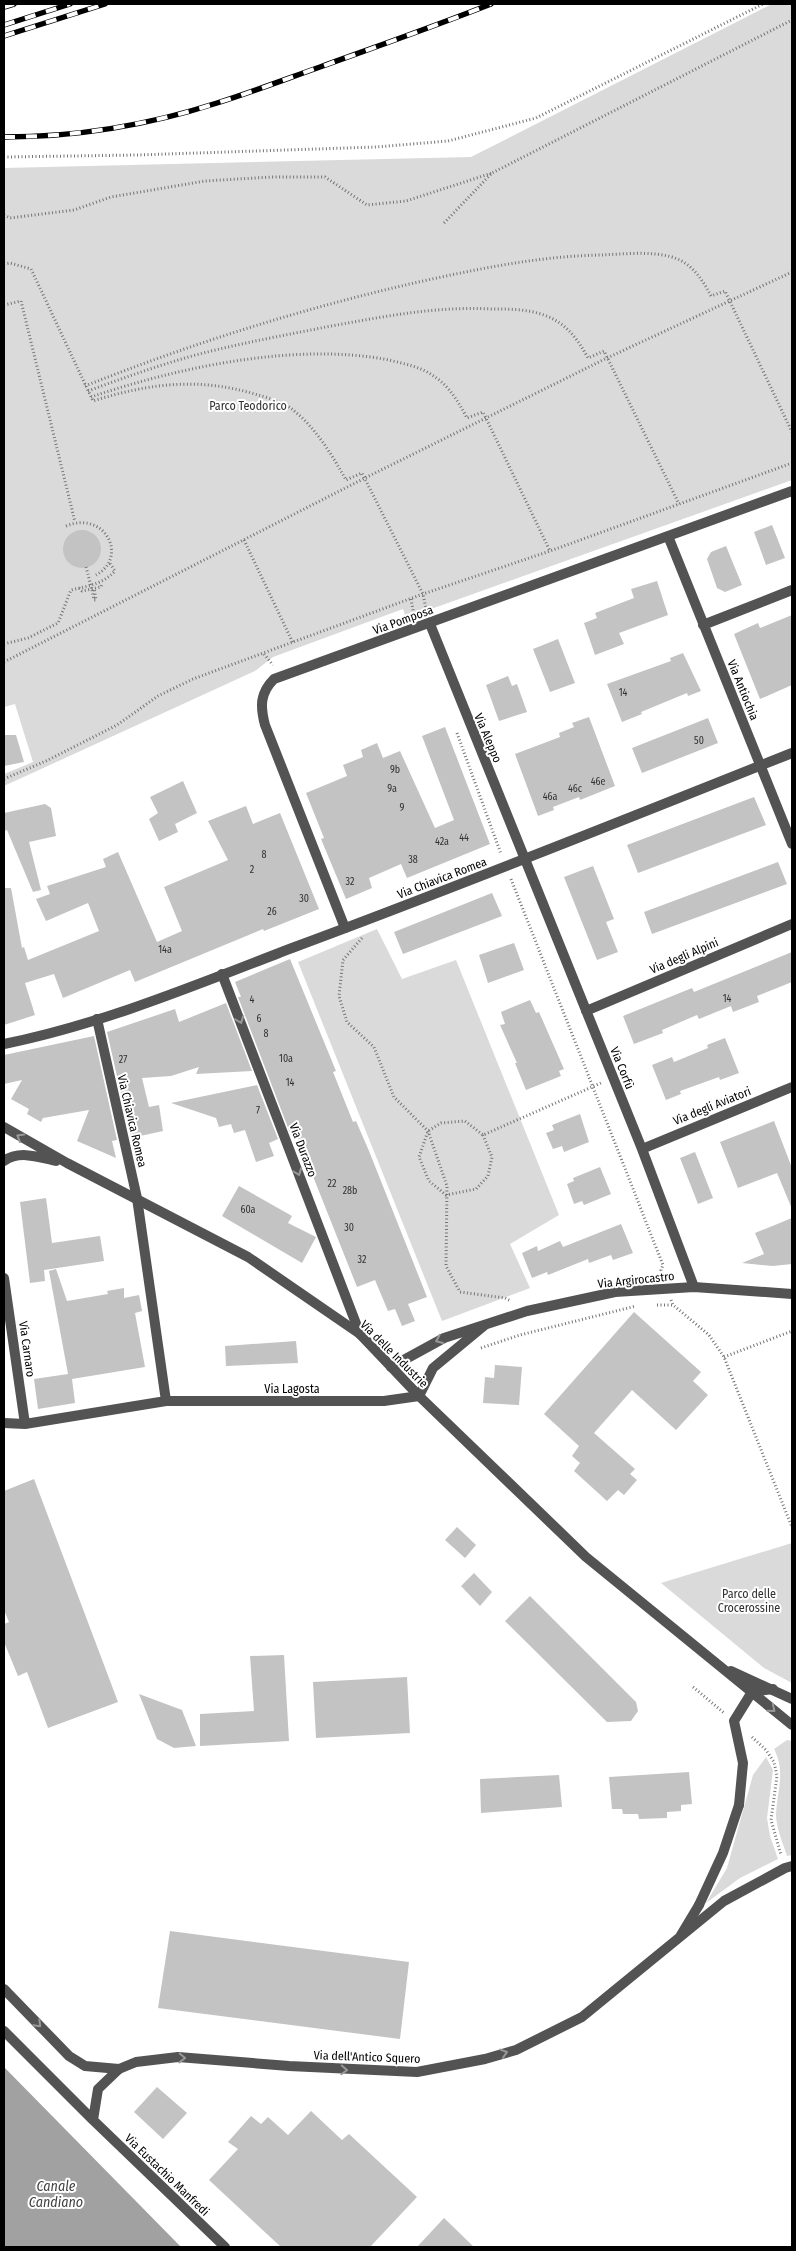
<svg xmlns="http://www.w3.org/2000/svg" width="796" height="2251" font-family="'Fira Sans Condensed',sans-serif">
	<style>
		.green { fill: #dadada }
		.water { fill: #a1a1a1 }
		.building { fill: #c3c3c3 }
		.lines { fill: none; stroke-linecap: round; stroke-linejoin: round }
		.path { stroke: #757575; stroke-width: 3; stroke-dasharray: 1 2.5; stroke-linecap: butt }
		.service { stroke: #535353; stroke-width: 10 }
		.pedestrian { stroke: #535353; stroke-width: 10 }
		.minor { stroke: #535353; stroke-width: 10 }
		.tertiary { stroke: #535353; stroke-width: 10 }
		.rail-casing { stroke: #000; stroke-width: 5.5 }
		.rail { stroke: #fff; stroke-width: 4; stroke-dasharray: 11; stroke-linecap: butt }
		.path-bridge { stroke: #757575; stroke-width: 3; stroke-dasharray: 1 2.5; stroke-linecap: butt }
		.oneway { stroke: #989898 }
		.labels { text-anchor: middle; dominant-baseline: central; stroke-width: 4; stroke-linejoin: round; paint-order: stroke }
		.number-label { font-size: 10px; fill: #313131 }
		.park-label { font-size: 12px; fill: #313131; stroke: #fff }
		.street-label { font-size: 12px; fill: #000; stroke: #fff }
		.water-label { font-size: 14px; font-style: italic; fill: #424242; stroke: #fff }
	</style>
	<rect width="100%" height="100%" fill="#fff"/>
	<path class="green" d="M772,4H792V480L406,618L403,609L273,657L255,671L4,786V774L33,762L15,704L4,707V168L471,157Z
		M377,929L402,979L456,960L559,1215L510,1244L530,1288L442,1321L298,962Z
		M792,1543V1683L764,1668L661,1583Z
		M787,1740L792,1741V1855L787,1856C783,1843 776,1828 776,1814C777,1791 786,1772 774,1749Z
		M766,1757L773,1770L767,1818L770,1836L778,1859L740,1878L706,1903L727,1868L753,1775Z"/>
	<path class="water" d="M4,2067L181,2247H4Z"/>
	<path class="building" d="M772,525L785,558L766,565L754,532Z
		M63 549a19 19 0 1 1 38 0a19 19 0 1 1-38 0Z
		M726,546L742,585L725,592L717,588L707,559L711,552Z
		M657,581L668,615L619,633L624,644L595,655L584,623L597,618L595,613L634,598L631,589Z
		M792,615V685L760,699L734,634L758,623L760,628Z
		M558,639L575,683L550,692L533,649Z
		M683,653L701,691L688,696L687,693L641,712L642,714L622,722L607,684L671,661L670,658Z
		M508,676L512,686L517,684L527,712L499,721L486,685Z
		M589,717L615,786L580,800L579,797L553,807L554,810L538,816L515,754L560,737L559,733L574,727L572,723Z
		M708,718L718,743L642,773L632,748Z
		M445,727L490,844L407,878L401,864L369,878L372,888L346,899L321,839L324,838L306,793L347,776L343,765L363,757L361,750L377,743L383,758L400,751L435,828L454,820L422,736Z
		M4,735H16L24,762L4,766Z
		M183,781L197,813L175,824L178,832L159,841L149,819L158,813L150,797Z
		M754,797L766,825L638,873L627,845Z
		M45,804L51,808L56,836L29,842L41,890L33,892L7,830L4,831V813Z
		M246,806L253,824L280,813L319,909L264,931L263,929L135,982L130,970L63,998L54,974L25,983L35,1015L4,1025V888H11L22,948L24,947L28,960L99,931L88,903L46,921L36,899L50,894L47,886L106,867L103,859L118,852L157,942L182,931L164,887L228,860L208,821Z
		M778,862L787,884L652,934L644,912Z
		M593,866L614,919L606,922L618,952L597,960L564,877Z
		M492,893L502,916L403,954L394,932Z
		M514,943L524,970L488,983L479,955Z
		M792,952V982L757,996L759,1002L733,1012L731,1006L699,1019L697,1015L662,1030L663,1033L634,1044L623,1016L692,988L694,992Z
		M290,959L336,1071L333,1072L353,1122L356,1121L369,1151L427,1297L408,1304L415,1321L402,1326L395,1309L388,1311L375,1280L357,1287L295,1131L290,1133L238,997H241L235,982Z
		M530,1000L536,1013L539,1012L564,1069L559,1071L561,1076L526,1090L515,1063H517L500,1025L505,1024L501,1012Z
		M226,1003L252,1071L196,1074L199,1067L171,1076L142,1078L149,1107L159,1105L163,1131L131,1138L107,1032L175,1009L179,1022Z
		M94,1036L117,1140L112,1141L116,1158L77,1141L89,1110L43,1118L41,1122L27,1114L29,1109L11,1099L22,1080L4,1084V1055Z
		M725,1038L739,1073L720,1080L719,1077L680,1091L681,1094L666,1100L652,1065L672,1057L674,1062L708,1048L707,1045Z
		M257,1085L278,1139L269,1143L274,1156L256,1162L245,1130L234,1133L231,1124L219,1127L216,1118L171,1103Z
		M580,1114L589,1142L564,1152L562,1146L553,1149L546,1133L554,1130L552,1125Z
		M774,1121L792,1168V1209L777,1173L738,1188L720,1142Z
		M695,1152L713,1198L698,1204L680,1158Z
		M600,1167L611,1194L584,1205L582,1201L574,1204L567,1184L574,1181L573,1178Z
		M239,1186L292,1216L288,1223L316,1237L302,1263L222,1216Z
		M46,1198L52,1243L100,1236L104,1261L44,1270L45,1281L30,1283L20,1202Z
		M792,1218V1264L773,1266L742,1263L764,1254L755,1233Z
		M621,1224L633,1253L613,1260L611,1255L589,1263L588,1259L548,1275L547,1272L532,1278L522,1253L537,1246L538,1251L560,1241L563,1247Z
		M56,1269L67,1301L108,1294L107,1291L124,1288V1298L139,1295L142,1311L135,1313L145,1367L72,1379L75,1403L38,1409L34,1379L68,1374L49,1271Z
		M634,1312L701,1372L693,1381L708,1395L676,1430L632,1390L594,1433L635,1469L630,1474L637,1480L624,1495L618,1490L607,1501L574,1471L580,1463L572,1456L579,1446L544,1414Z
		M296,1341L298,1363L226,1366L225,1346Z
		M495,1365L522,1367L519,1405L483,1403L485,1377L494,1378Z
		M34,1479L118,1702L48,1728L27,1672L18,1676L4,1642V1624L9,1622L4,1610V1491Z
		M457,1527L476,1545L465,1558L445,1540Z
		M474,1573L492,1592L480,1606L461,1586Z
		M530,1596L636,1702L638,1711L631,1721L607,1722L505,1621Z
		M284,1655L289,1741L200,1746V1714L254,1711L250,1656Z
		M407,1677L410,1733L316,1738L313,1682Z
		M139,1694L182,1710L196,1746L174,1748L157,1739Z
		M689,1772L692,1804L681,1805V1811L667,1812V1818L639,1819L638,1814H623L622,1809H612L609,1777Z
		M559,1775L562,1807L481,1813L480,1779Z
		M170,1931L409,1962L400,2039L158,2008Z
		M157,2087L187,2113L163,2139L134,2112Z
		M311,2111L342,2140L349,2134L417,2197L370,2247H281L209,2180L238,2149L228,2142L251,2116L261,2124L268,2117L288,2135Z
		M444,2218L474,2247H417Z"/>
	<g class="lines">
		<path class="path" d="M4,157L137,155L376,147L448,141L536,118L763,4
			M4,215L10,218L74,210L111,197L205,181L272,177H325L367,205L406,201L492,173
			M444,223L492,173L792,20
			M4,264L10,263L31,269L93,401C150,383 200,377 258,395C269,398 285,403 293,410C316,428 332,455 346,480L362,473L423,594L426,609
			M4,305L21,301L75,522
			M85,386C198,341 314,305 432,279C488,267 543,256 601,255C624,254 650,251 672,257C692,263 702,279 711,296L725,291L792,432
			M88,391C123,378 157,366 192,356C236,344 281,336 326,327C381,317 435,306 491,309C509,309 527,309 544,315C566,323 577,338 588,358L604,351L679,504
			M91,397C179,367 297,342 389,360C405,364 422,367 435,377C450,387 459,403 467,418L483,412L550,551
			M66,526C105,510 129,557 96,575
			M244,540L293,643
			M79,588L82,591L101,587L102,583
			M92,590L94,600H96L94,588
			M411,599L414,615
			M4,644L28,638L58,623L71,590C88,586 103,584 115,571L109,562
			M264,654L273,665
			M4,662L365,478L607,358L792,272
			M457,733L501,854
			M4,779L46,761L117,725L158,696L193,679L423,594L550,551L792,463
			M511,879L663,1265L661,1270L663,1276
			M362,938L343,960L339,996L347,1022L374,1047L394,1097L428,1131L447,1186L446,1266L460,1292L505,1298L511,1301
			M483,1135L492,1157L488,1176L476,1189L446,1195L429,1181L419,1157L428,1131L441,1123L465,1121L483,1135L601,1083
			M671,1300L673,1305L709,1335L724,1357L792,1527
			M657,1305H673
			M481,1348L520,1335L636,1306
			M724,1357L792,1331
			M693,1687L724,1713
			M752,1737L766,1750L774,1762L777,1776L771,1820L781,1855"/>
		<path class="service" d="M4,2031L93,2120
			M119,2069L98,2089L93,2120L225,2247"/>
		<path class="pedestrian" d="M699,1905L723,1853L739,1805"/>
		<path class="minor" d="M668,536L792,844
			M430,624L642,1149L694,1287
			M703,625L792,590
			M345,928L265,725C260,706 260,693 274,679L792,491
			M222,974L360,1334
			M586,1011L792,924
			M97,1019L137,1198L166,1401
			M642,1149L792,1087
			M4,1278L25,1424
			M391,1367L444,1338L527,1311L615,1292L694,1287L792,1294
			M4,1423L25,1424L166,1401H384L419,1396L433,1368L485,1325
			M739,1805L743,1763L734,1721L752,1692L773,1689
			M681,1935L699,1905"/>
		<path class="tertiary" d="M4,1044C103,1024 198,984 292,948C460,886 626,819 792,753
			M4,1127L67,1163L248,1257L360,1334L419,1396L586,1557L792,1725
			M4,1161C19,1150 39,1157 56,1161
			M731,1671L792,1699
			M4,1989L69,2056L85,2066L119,2069L136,2062L178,2057L289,2066L417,2072L485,2059L516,2050L582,2017L724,1901L785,1868L792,1866"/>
		<g class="rail-casing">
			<path id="rail" d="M4,7L14,4
				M4,25L70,4
				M4,36L105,4
				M4,137C75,137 149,125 217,103C252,92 286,79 320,67C378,46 435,26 491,4"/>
		</g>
		<use href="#rail" class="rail"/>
		<path class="path-bridge" d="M86,567L92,590"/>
	</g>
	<defs><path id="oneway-chevron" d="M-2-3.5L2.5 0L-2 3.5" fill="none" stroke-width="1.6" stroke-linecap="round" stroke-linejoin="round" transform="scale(1.25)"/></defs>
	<g class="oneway">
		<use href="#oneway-chevron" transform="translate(240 1020) rotate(69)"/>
		<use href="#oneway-chevron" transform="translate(20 1137) rotate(-150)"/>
		<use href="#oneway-chevron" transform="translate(298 1172) rotate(69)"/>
		<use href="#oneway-chevron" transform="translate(439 1340) rotate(156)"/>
		<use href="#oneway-chevron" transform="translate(772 1709) rotate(39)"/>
		<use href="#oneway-chevron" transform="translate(38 2024) rotate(45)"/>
		<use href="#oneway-chevron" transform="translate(504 2053) rotate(-18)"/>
		<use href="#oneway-chevron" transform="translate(182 2058) rotate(1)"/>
		<use href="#oneway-chevron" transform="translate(344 2070) rotate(3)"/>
	</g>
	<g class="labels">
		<g class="number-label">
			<text x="623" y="693">14</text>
			<text x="699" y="741">50</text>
			<text x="395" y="770">9b</text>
			<text x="598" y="782">46e</text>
			<text x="392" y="789">9a</text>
			<text x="575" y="789">46c</text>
			<text x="550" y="797">46a</text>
			<text x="402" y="808">9</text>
			<text x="464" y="838">44</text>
			<text x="442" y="842">42a</text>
			<text x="264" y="855">8</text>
			<text x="413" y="860">38</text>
			<text x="252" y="870">2</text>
			<text x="350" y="882">32</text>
			<text x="304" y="899">30</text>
			<text x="272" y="912">26</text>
			<text x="165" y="950">14a</text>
			<text x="727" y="999">14</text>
			<text x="252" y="1000">4</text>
			<text x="259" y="1019">6</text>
			<text x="266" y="1034">8</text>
			<text x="286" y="1059">10a</text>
			<text x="123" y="1060">27</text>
			<text x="290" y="1083">14</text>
			<text x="258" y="1111">7</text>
			<text x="332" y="1184">22</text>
			<text x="350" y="1191">28b</text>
			<text x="248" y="1210">60a</text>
			<text x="349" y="1228">30</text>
			<text x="362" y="1260">32</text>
		</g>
		<g class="park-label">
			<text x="248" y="406">Parco Teodorico</text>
			<text x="749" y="1594">Parco delle<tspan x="749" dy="14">Crocerossine</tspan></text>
		</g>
		<g class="street-label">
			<text transform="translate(403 620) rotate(-20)">Via Pomposa</text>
			<text transform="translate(743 690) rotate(68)">Via Antiochia</text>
			<text transform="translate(488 738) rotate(67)">Via Aleppo</text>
			<text transform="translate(442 878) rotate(-21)">Via Chiavica Romea</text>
			<text transform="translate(684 956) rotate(-23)">Via degli Alpini</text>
			<text transform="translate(622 1068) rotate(68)">Via Corfù</text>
			<text transform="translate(712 1106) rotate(-22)">Via degli Aviatori</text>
			<text transform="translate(132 1121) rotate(77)">Via Chiavica Romea</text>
			<text transform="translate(303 1150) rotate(69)">Via Durazzo</text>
			<text transform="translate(636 1280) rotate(-6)">Via Argirocastro</text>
			<text transform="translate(27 1349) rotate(82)">Via Carnaro</text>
			<text transform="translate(394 1354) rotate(45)">Via delle Industrie</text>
			<text x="292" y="1389">Via Lagosta</text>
			<text transform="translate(367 2057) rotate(2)">Via dell'Antico Squero</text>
			<text transform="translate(167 2175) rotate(44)">Via Eustachio Manfredi</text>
		</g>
		<g class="water-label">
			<text x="56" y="2186">Canale<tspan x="56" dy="16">Candiano</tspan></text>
		</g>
	</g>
	<rect width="796" height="2251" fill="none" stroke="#000000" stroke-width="10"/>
</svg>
